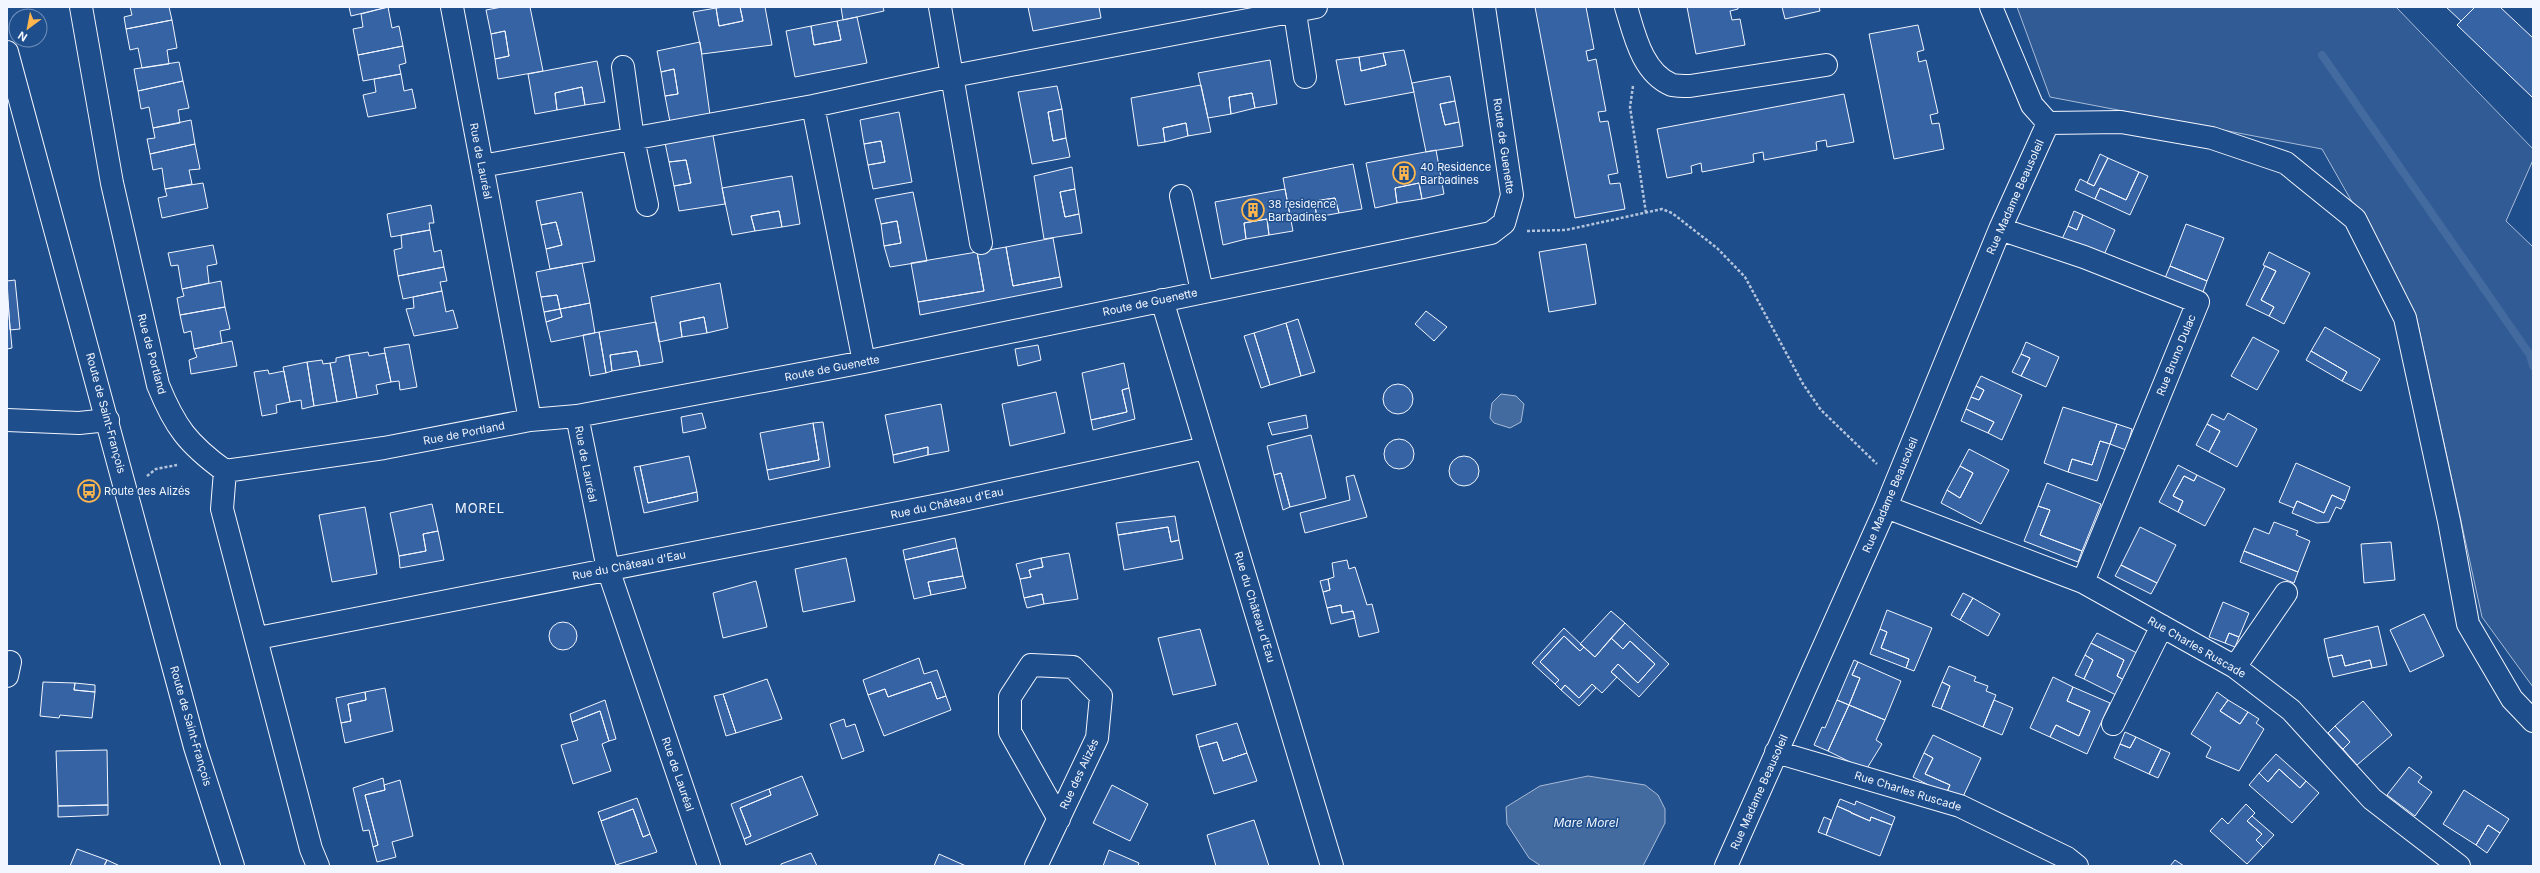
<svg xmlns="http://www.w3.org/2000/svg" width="2540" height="873" font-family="Inter,sans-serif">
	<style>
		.built { fill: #305b95; stroke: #a8bbd7 }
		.water { fill: #446ba0; stroke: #a8bbd7 }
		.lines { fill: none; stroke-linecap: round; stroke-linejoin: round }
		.stream { stroke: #446ba0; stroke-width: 8 }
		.building { fill: #3563a3; stroke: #f2f6ff }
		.minor-casing { stroke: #f2f6ff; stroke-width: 24 }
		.primary-casing { stroke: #f2f6ff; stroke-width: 24 }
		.path { stroke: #b3c4dc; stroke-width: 2.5; stroke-dasharray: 3 2; stroke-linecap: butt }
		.minor { stroke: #1f4e8c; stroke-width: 22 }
		.primary { stroke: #1f4e8c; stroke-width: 22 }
		.labels { text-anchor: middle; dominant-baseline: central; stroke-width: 3; stroke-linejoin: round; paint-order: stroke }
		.street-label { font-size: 11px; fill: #f2f6ff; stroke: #1f4e8c }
		.poi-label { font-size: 11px; fill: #f2f6ff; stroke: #1f4e8c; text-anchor: start }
		.water-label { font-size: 12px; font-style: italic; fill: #f2f6ff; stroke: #1f4e8c }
		.quarter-label { font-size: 13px; letter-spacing: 1px; fill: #f2f6ff; stroke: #1f4e8c }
	</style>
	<rect width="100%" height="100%" fill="#1f4e8c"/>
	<path class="built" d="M2017,7H2396L2533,149V160L2506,221L2533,247V687L2482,617L2416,315L2322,149L2050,97Z"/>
	<path class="water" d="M1501,394L1516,396L1524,404L1521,422L1510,428L1494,423L1490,418L1492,403Z
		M1588,776L1645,785L1658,795L1665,809V823L1643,866H1541L1529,858L1507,824L1506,807L1540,786Z"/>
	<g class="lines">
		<path class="stream" d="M2322,55L2530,355L2533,366"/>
	</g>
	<path class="building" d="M130,7H169L172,20L126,29L124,17L132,15Z
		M349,7H388L351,16Z
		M388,7L392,28L399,26L403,46L358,55L353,29L363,27L361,14Z
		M502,7H530L543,71L498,79L495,59L509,56L505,31L491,34L486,10Z
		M726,7H740L743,21L719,26L716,8Z
		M740,7H765L772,45L702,54L693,12L716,8L719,26L743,21Z
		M841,7H883L884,11L843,20Z
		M1028,7H1099L1101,18L1033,31Z
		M1535,7H1586L1594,49L1586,51L1588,61L1596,59L1606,111L1598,112L1600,122L1608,121L1618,173L1608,175L1610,184L1620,183L1625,209L1575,218Z
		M1687,7H1738V9L1730,11L1732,20L1740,19L1745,45L1696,54Z
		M1782,7H1819L1820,11L1785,19Z
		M2446,7H2475L2461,21Z
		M2475,7H2500L2533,38V98L2457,25Z
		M857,17L867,63L795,77L786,31L811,26L814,45L841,40L837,21Z
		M172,20L177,48L167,50L169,64L142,68L138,48L130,50L126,29Z
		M837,21L841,40L814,45L811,26Z
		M1918,25L1924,50L1917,52L1919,62L1926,60L1938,113L1930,115L1932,124L1939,123L1944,149L1894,159L1869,34Z
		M505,31L509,56L495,59L491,34Z
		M700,42L710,115L670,122L665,96L678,94L674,69L661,72L657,51Z
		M403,46L406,63L399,65L401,74L363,81L358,55Z
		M1404,50L1414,92L1345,105L1336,60L1359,57L1361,71L1386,65L1383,53Z
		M1383,53L1386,65L1361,71L1359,57Z
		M1270,60L1277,104L1255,108L1252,93L1229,97L1231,114L1208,118L1198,73Z
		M597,61L605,102L585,105L582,87L555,93L557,110L535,114L528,74Z
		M179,62L183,81L138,91L134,69Z
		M674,69L678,94L665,96L661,72Z
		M401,74L404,91L412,89L416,108L368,117L363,95L376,92L374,79Z
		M1450,76L1455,101L1440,104L1445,125L1459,122L1463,146L1426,152L1412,83Z
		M183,81L189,108L178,110L180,123L153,128L149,107L141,109L138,91Z
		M1201,85L1211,132L1188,136L1186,123L1163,128L1165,142L1138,146L1131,98Z
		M1057,86L1062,109L1048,112L1053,141L1066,138L1070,157L1032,164L1018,92Z
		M582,87L585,105L557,110L555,93Z
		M1252,93L1255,108L1231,114L1229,97Z
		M1844,94L1854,142L1827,147L1826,140L1816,142L1817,150L1764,160L1763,152L1753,154L1754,162L1702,172L1701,163L1691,166L1692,173L1667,178L1657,129Z
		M1455,101L1459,122L1445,125L1440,104Z
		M1062,109L1066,138L1053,141L1048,112Z
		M899,112L912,182L873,189L868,165L885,162L881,141L864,144L860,120Z
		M191,120L195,144L150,154L147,139L155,138L153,128Z
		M1186,123L1188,136L1165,142L1163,128Z
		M712,130L725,204L679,211L674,186L691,183L686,160L669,162L664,138Z
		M881,141L885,162L868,165L864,144Z
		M195,144L200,169L189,170L192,184L165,189L162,168L153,170L150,154Z
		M1436,150L1444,194L1422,199L1419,183L1395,188L1397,203L1375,208L1366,163Z
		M2100,154L2108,158L2094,186L2087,183Z
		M2108,158L2139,172L2126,200L2100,188L2095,199L2075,190L2080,179L2094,186Z
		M686,160L691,183L674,186L669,162Z
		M1353,164L1362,209L1339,213L1335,198L1314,201L1317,217L1291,221L1283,178Z
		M1072,167L1075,189L1060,192L1065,217L1079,214L1082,233L1044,239L1034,176Z
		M2139,172L2148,176L2130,215L2095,199L2100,188L2126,200Z
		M792,176L800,224L782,227L779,211L751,216L755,231L732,235L722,188Z
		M203,183L208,208L162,218L158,198L167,196L165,189Z
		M1419,183L1422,199L1397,203L1395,188Z
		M1075,189L1079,214L1065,217L1060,192Z
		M1285,189L1293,231L1269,235L1267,219L1244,223L1246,239L1223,245L1215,202Z
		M582,192L595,261L550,269L546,249L562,245L556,222L541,225L536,201Z
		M913,192L927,261L890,267L884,246L901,243L897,221L881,224L875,199Z
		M1335,198L1339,213L1317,217L1314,201Z
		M431,205L434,223H429L430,230L391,237L387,214Z
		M779,211L782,227L755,231L751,216Z
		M2074,211L2083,215L2077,230L2068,226Z
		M2083,215L2115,230L2103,257L2062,239L2068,226L2077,230Z
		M1267,219L1269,235L1246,239L1244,223Z
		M897,221L901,243L884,246L881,224Z
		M556,222L562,245L546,249L541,225Z
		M2186,224L2224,238L2207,281L2170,266Z
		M430,230L434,252L441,250L444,267L398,276L394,250L402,248L401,235Z
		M1053,238L1060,277L1013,286L1006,247Z
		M1586,244L1596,304L1549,312L1539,252Z
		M213,245L217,264L207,266L209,283L182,289L178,265L171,266L168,253Z
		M1006,247L1013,286L1060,277L1062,287L920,315L918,302L984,291L977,252Z
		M977,252L984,291L918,302L911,263Z
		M2269,252L2310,273L2284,324L2269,316L2274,307L2261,300L2276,271L2263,265Z
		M582,263L590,303L560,309L557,295L541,297L536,272Z
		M2170,266L2207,281L2203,292L2165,278Z
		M2265,266L2276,271L2261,300L2274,307L2269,316L2246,305Z
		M444,267L447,281L440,282L442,291L403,299L398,276Z
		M15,280L20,329L10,330L7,281Z
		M221,281L225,307L180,315L177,298L184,296L182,289Z
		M720,283L728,328L707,333L704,317L680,322L682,337L659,342L651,297Z
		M442,291L446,312L453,310L458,328L414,336L406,309L414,308L413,297Z
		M7,293L12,348L7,349Z
		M557,295L560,309L544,312L541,297Z
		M590,303L595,333L551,342L546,322L562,317L560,309Z
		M225,307L230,329L220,331L222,343L194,349L191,331L184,333L180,315Z
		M560,309L562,317L546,322L544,312Z
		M1426,311L1447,327L1434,341L1415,324Z
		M704,317L707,333L682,337L680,322Z
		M1298,319L1315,372L1301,376L1286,323Z
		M656,322L663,362L640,366L637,351L610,355L612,371L606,373L599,332Z
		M1286,323L1301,376L1270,385L1254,333Z
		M2325,327L2380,359L2361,391L2342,381L2347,372L2311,351Z
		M599,332L606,373L590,376L583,335Z
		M1254,333L1270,385L1261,388L1244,336Z
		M2253,337L2279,351L2257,390L2231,376Z
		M232,341L237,366L191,374L189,360L197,357L194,349Z
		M2026,342L2059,357L2046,387L2021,376L2030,358L2021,354Z
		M409,344L417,387L400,390L399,381L391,382L384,348Z
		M1038,345L1041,360L1018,366L1015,349Z
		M637,351L640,366L612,371L610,355Z
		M2311,351L2347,372L2342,381L2306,360Z
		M368,352L369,356L385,353L391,382L376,385L378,394L357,398L349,355Z
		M2021,354L2030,358L2021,376L2012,372Z
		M349,355L357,398L337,402L330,363L336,362V358Z
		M322,360L323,364L330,363L337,402L314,406L307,362Z
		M307,362L314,406L302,409L301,400L290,402L283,367Z
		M1124,363L1129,388L1122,390L1127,412L1091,420L1082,373Z
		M268,370L269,374L284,371L290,402L276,405L277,413L262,416L254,372Z
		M1981,376L2022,395L2002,440L1988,433L1994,422L1966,409L1971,397L1979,400L1984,390L1976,386Z
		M1383 399a15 15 0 1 1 30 0a15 15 0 1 1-30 0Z
		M1976,386L1984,390L1979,400L1971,397Z
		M1129,388L1135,419L1093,430L1091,420L1127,412L1122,390Z
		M1056,392L1065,433L1010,446L1002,404Z
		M941,404L949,451L928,455V447L893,455L885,415Z
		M2063,407L2117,424L2110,444L2100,441L2092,465L2072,459L2068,472L2044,463Z
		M1966,409L1994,422L1988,433L1961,421Z
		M702,413L706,428L683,433L681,417Z
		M2228,413L2257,429L2237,467L2209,452L2220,431L2207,424L2212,414L2224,420Z
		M1306,415L1308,428L1272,435L1268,423Z
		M823,422L830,467L769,480L767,470L819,460L813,423Z
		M813,423L819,460L767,470L760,433Z
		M2117,424L2132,429L2126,450L2110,444Z
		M2207,424L2220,431L2209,452L2196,445Z
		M1311,435L1326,498L1290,507L1281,473L1274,475L1267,446Z
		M1384 454a15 15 0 1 1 30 0a15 15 0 1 1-30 0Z
		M2100,441L2110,444L2097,481L2068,472L2072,459L2092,465Z
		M928,447V455L894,463L893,455Z
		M1969,449L2009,470L1981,524L1941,503L1947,490L1960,498L1973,473L1960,466Z
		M689,456L697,492L648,503L640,466Z
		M1449 471a15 15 0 1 1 30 0a15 15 0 1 1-30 0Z
		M2296,463L2350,487L2345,501L2332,495L2324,513L2297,501L2294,508L2279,502Z
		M2178,465L2197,475L2194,481L2184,476L2173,496L2183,501L2178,512L2159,502Z
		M640,466L648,503L697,492L698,501L644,513L634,467Z
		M1960,466L1973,473L1960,498L1947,490Z
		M1281,473L1290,507L1283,510L1274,475Z
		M1354,475L1367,517L1305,533L1300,513L1350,500L1346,477Z
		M2197,475L2225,489L2205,526L2178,512L2183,501L2173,496L2184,476L2194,481Z
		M2047,483L2101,504L2082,551L2040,535L2050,510L2038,506Z
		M2332,495L2345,501L2341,509L2336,507L2329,522L2317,523L2292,513L2297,501L2324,513Z
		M432,504L438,531L423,534L426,551L399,556L390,513Z
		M2038,506L2050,510L2040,535L2082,551L2078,562L2024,541Z
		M365,507L377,574L332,582L319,515Z
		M1175,516L1179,540L1171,542L1168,527L1118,535L1116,523Z
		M2274,522L2298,531L2296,535L2310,541L2298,572L2244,551L2254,528L2269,534Z
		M1168,527L1171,542L1179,540L1183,559L1124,570L1118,535Z
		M2140,527L2176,545L2157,583L2121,565Z
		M438,531L444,560L400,568L399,556L426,551L423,534Z
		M955,538L957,548L905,560L903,550Z
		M2391,542L2395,580L2364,583L2361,544Z
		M957,548L963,576L928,582L931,595L914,599L905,560Z
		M2244,551L2298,572L2294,583L2240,562Z
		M1069,553L1078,599L1044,604L1042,594L1024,598L1020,579L1031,577L1029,570L1043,567L1041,558Z
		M846,558L855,601L803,612L795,569Z
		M1041,558L1043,567L1029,570L1031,577L1020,579L1016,564Z
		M1347,560L1349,569L1355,567L1367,605L1372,604L1379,632L1359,637L1353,611L1342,613L1341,605L1327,608L1323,592L1330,590L1328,579L1334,577L1332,563Z
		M2121,565L2157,583L2151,594L2115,576Z
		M963,576L966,588L931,595L928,582Z
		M1328,579L1330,590L1323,592L1320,581Z
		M756,581L767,627L723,638L713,593Z
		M1963,593L1973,598L1960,620L1951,615Z
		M1042,594L1044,604L1027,608L1024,598Z
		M1973,598L2000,614L1988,636L1960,620Z
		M2223,602L2249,613L2239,637L2229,633L2225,643L2209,637Z
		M1341,605L1342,613L1353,611L1355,618L1331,624L1327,608Z
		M1887,610L1932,628L1914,671L1906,668L1909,659L1881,648L1887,632L1880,629Z
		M1611,611L1625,623L1595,657L1580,644Z
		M2424,614L2444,656L2410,672L2390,630Z
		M549 636a14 14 0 1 1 28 0a14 14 0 1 1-28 0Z
		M1625,623L1669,664L1639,697L1611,672L1618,664L1638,683L1655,664L1630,641L1623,649L1611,638Z
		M2378,626L2387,665L2372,668L2370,660L2345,666L2342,655L2328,658L2324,639Z
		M1564,628L1584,647L1580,651L1564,636L1540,662L1559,680L1555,684L1532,663Z
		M1200,629L1216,685L1173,695L1158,638Z
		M1880,629L1887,632L1881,648L1909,659L1906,668L1870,654Z
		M2097,633L2137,653L2124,680L2117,676L2124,660L2091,643Z
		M2229,633L2239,637L2235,647L2225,643Z
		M1564,636L1580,651L1584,647L1595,657L1611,638L1623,649L1630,641L1655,664L1638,683L1618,664L1611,672L1617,677L1602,693L1592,684L1579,698L1565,685L1561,690L1555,684L1559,680L1540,662Z
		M2091,643L2124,660L2117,676L2124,680L2116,695L2084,679L2093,660L2085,655Z
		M2085,655L2093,660L2084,679L2075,675Z
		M2342,655L2345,666L2370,660L2372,668L2333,677L2328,658Z
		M919,658L924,674L937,670L946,696L937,699L931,682L888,697L885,689L868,695L863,680Z
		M1854,660L1858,662L1852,675L1860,678L1849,705L1837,700Z
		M1858,662L1901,681L1885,720L1849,705L1860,678L1852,675Z
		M1949,666L1976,677L1974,681L1988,686L1986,691L1996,695L1983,727L1941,709L1950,686L1942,682Z
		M2053,677L2073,687L2067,701L2090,711L2079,736L2056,725L2050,737L2030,728Z
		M767,679L782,719L736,733L723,694Z
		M43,682L75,683L74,690L95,692L92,718L60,715L59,718L40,716Z
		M931,682L937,699L946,696L951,710L884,736L868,695L885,689L888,697Z
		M1942,682L1950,686L1941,709L1932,706Z
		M75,683L95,685V692L74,690Z
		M1592,684L1596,688L1579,706L1561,690L1565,685L1579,698Z
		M2073,687L2110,703L2087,754L2050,737L2056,725L2079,736L2090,711L2067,701Z
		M385,688L393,731L345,743L341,723L351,721L348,704L366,700L365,692Z
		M365,692L366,700L348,704L351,721L341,723L336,698Z
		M2217,692L2228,700L2220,711L2240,724L2248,712L2259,719L2256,723L2264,729L2239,771L2206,757L2211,747L2191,734Z
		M723,694L736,733L726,736L714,696Z
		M605,700L616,739L609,741L600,711L572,722L570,714Z
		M1837,700L1849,705L1828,751L1814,745L1822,727L1825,728Z
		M1994,700L2013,708L2002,735L1983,727Z
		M2228,700L2248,712L2240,724L2220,711Z
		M2363,701L2392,735L2357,765L2343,749L2350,742L2335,726Z
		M1849,705L1885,720L1876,740L1882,744L1866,770L1828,751Z
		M600,711L609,741L602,744L611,771L573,784L561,745L578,740L572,722Z
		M844,719L846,727L855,724L864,751L842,759L830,724Z
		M1237,723L1247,753L1223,761L1217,742L1199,747L1196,735Z
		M2335,726L2350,742L2343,749L2328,733Z
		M2125,732L2136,737L2130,748L2120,744Z
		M1933,735L1981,758L1961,801L1946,794L1950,785L1925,774L1933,758L1924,753Z
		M2136,737L2161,749L2149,774L2114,758L2120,744L2130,748Z
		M1217,742L1223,761L1247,753L1257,781L1214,794L1199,747Z
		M2161,749L2170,753L2158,778L2149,774Z
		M107,750L108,805L58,806L56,751Z
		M1924,753L1933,758L1925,774L1950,785L1946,794L1913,777Z
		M2276,754L2306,781L2300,788L2279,769L2268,782L2259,773Z
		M2409,767L2422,777L2418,782L2432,792L2415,816L2387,795Z
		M2279,769L2300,788L2306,781L2319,793L2292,823L2249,785L2259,773L2268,782Z
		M802,776L818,815L746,845L744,839L751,836L740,808L771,795L769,789Z
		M383,778L385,790L365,795L378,845L373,847L369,830L363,831L353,788Z
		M400,780L413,836L392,842L396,857L377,862L373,847L378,845L365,795L385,790L384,785Z
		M1112,785L1148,804L1130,841L1093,823Z
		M769,789L771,795L740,808L751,836L744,839L731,804Z
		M2464,790L2509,819L2500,833L2488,825L2476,845L2443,824Z
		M637,798L650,834L643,837L633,809L601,821L598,812Z
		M1840,799L1855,805L1856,801L1895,817L1892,825L1871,817L1870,821L1851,813V812L1837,806Z
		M2246,804L2255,813L2247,821L2262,834L2256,840L2263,847L2247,864L2210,831L2222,818L2228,824Z
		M108,805V815L58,817V806Z
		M1837,806L1870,821L1871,817L1892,825L1880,856L1826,835Z
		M633,809L643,837L650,834L657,852L616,865L601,821Z
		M2252,816L2274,835L2263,847L2256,840L2262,834L2247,821Z
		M1824,817L1831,820L1826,835L1818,832Z
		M1254,820L1269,866H1216L1207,835Z
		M2488,825L2500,833L2487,853L2476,845Z
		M77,849L107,860L104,866H70Z
		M1109,850L1139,863L1138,866H1103Z
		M811,853L817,866H781V864Z
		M939,854L966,866H934Z
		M107,860L120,866H104Z
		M2175,860L2184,866H2170Z"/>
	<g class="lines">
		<g class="minor-casing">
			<path id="minor" d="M81,7L112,183L158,385C175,427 188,444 225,471L384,448L530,420L577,416L864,362L1491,233L1504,223L1512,195L1484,7
				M452,7L530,420
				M940,7L981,243
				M1294,7L1305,77
				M1626,7C1634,33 1642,73 1672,85C1677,86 1685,86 1690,86L1826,65
				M1991,7L2032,105L2048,123L2121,122L2212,138L2286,163L2355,219L2405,318L2449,521L2468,624L2512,699L2533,721
				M623,67L633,139L647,205
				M813,106L864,362
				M482,166L813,106L953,76L1316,7
				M1181,196L1202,291
				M2000,229L2084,257L2198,302L2083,582
				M1162,300L1332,866
				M577,416L608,569L709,866
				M7,420L79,423L108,420
				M225,471L222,509L311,849L318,866
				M1886,507L2083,582L2235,667L2291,710L2372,799L2459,866
				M258,638L949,503L1206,448
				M2235,667L2286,593
				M7,676L10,662
				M2113,724L2162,626
				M1776,752L1960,806L2067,858L2077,866
				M1036,866L1097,738L1101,696L1073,667L1031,665L1010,697V732L1059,819
				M1726,866L1886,507L2000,229L2048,123"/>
		</g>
		<g class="primary-casing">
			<path id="primary" d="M7,52L195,747L233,866"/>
		</g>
		<path class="path" d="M1633,86L1630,107L1646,213
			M1527,231L1566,230L1662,209L1672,213L1717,248L1745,277L1803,384L1821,410L1877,464
			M147,476L156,469L177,465"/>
		<use href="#minor" class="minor"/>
		<use href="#primary" class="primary"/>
	</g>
	<defs>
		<g id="building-ring" transform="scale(1.15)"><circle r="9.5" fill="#1f4e8c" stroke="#ffb74d" stroke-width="1.5"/><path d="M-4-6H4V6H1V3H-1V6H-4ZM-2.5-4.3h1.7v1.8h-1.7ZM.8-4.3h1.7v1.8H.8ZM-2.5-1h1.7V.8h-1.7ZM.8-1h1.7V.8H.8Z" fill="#ffb74d"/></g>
		<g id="bus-ring" transform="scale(1.15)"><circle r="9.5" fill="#1f4e8c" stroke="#ffb74d" stroke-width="1.5"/><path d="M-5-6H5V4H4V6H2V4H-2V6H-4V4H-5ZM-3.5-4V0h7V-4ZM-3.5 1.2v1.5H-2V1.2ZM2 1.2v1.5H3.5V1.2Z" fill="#ffb74d"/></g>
	</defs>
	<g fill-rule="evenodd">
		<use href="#building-ring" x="1404" y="173"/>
		<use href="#building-ring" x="1253" y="210"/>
		<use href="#bus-ring" x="89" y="491"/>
	</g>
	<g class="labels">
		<g class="street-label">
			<text transform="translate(1504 146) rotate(82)">Route de Guenette</text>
			<text transform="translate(481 161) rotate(79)">Rue de Lauréal</text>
			<text transform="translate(2015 197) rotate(-66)">Rue Madame Beausoleil</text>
			<text transform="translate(1150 302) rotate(-12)">Route de Guenette</text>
			<text transform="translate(152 354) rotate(75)">Rue de Portland</text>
			<text transform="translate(2176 355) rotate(-68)">Rue Bruno Dulac</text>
			<text transform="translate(832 368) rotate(-11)">Route de Guenette</text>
			<text transform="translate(106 413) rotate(75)">Route de Saint-François</text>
			<text transform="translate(464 433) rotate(-11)">Rue de Portland</text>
			<text transform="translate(586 464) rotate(79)">Rue de Lauréal</text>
			<text transform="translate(1890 495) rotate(-67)">Rue Madame Beausoleil</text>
			<text transform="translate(947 503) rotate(-12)">Rue du Château d'Eau</text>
			<text transform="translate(629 565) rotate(-11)">Rue du Château d'Eau</text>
			<text transform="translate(1255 607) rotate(73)">Rue du Château d'Eau</text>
			<text transform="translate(2197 647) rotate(30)">Rue Charles Ruscade</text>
			<text transform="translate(191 726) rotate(74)">Route de Saint-François</text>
			<text transform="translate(678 774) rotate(71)">Rue de Lauréal</text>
			<text transform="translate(1079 774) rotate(-65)">Rue des Alizés</text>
			<text transform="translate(1908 791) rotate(17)">Rue Charles Ruscade</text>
			<text transform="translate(1759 792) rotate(-66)">Rue Madame Beausoleil</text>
		</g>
		<g class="poi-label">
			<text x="1420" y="167">40 Residence<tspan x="1420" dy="13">Barbadines</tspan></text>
			<text x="1268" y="204">38 residence<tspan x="1268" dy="13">Barbadines</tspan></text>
			<text x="104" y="491">Route des Alizés</text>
		</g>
		<g class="water-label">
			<text x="1586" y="822">Mare Morel</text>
		</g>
		<g class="quarter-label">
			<text x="480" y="508">MOREL</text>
		</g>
	</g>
	<rect width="2540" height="873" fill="none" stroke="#f2f6ff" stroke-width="16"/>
	<g transform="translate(28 28) rotate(212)"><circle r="19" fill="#1f4e8c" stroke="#7391ba"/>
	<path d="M0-3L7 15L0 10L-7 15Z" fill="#ffb74d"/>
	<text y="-6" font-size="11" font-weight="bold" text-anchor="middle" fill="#f2f6ff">N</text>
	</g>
</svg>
